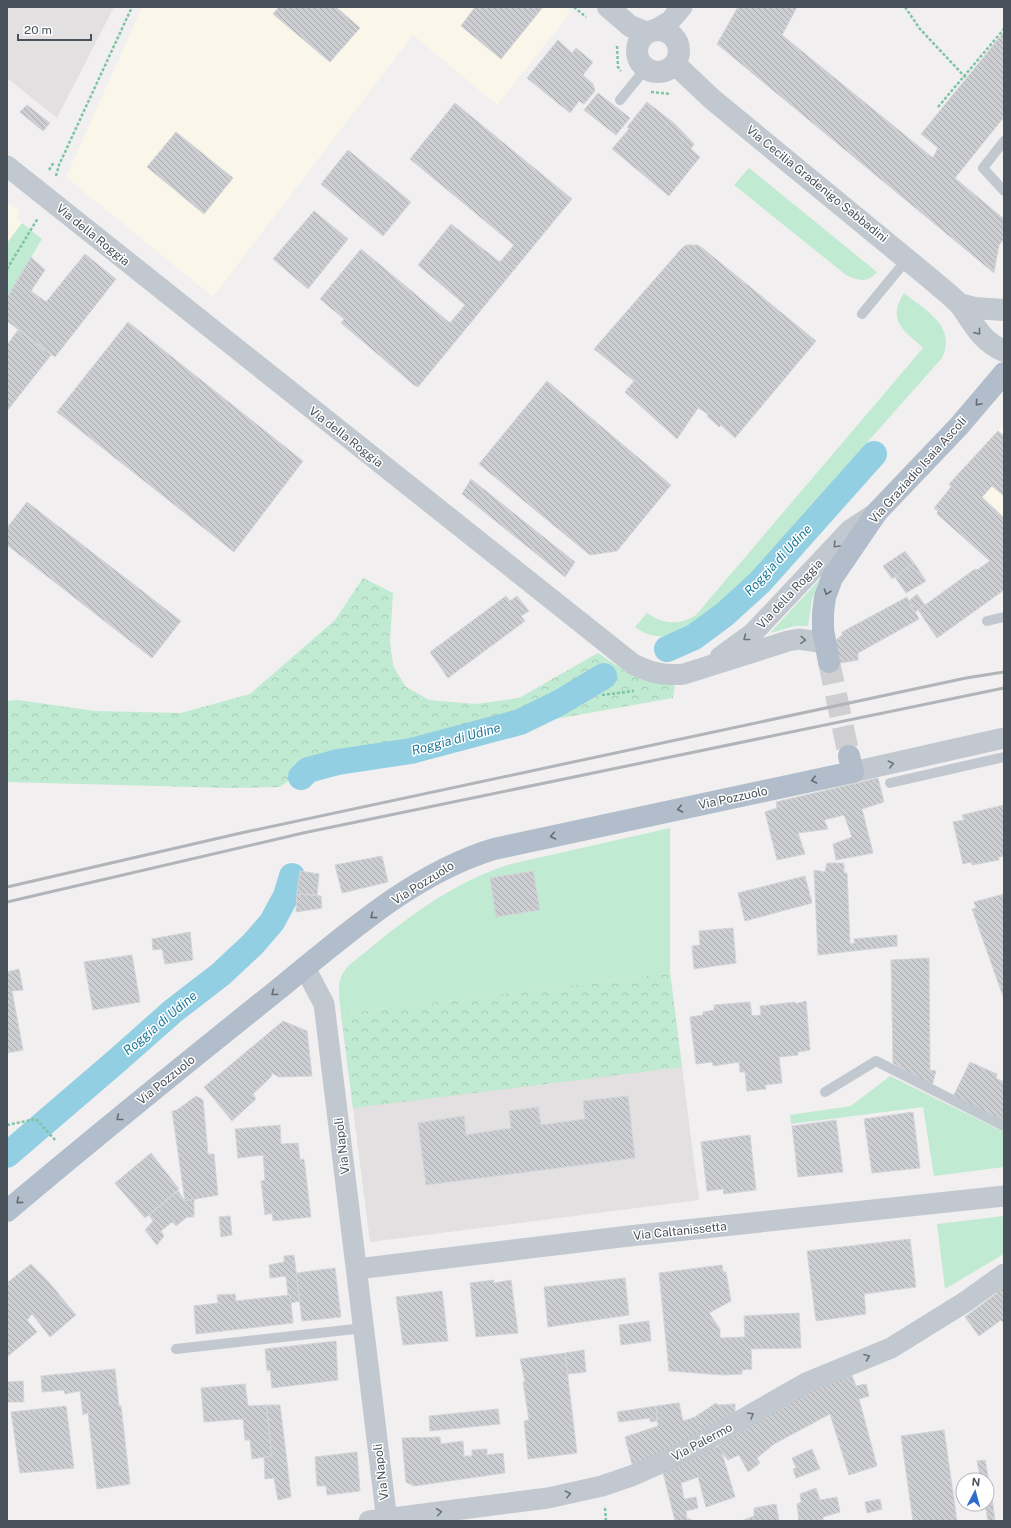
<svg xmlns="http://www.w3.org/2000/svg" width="1011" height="1528" font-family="'Public Sans',sans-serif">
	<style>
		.commercial { fill: #faf6e9 }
		.education { fill: #e2e0e0 }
		.green { fill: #c1ead3 }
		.forest { fill: url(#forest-crowns) }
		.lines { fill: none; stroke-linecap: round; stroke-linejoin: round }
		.canal { stroke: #93cfe2; stroke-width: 26 }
		.building { fill: url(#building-back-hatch); stroke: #d3d5d9 }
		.primary-tunnel { stroke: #cfcfd1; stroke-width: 22; stroke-dasharray: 22 11; stroke-linecap: butt }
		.path { stroke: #7dc4a4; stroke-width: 2.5; stroke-dasharray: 3 2; stroke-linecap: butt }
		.service { stroke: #c1c8cf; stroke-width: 10 }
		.minor { stroke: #c1c8cf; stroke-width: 21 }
		.tertiary { stroke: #c1c8cf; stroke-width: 22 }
		.primary { stroke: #b1bdca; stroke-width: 22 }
		.rail { stroke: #b1b4b8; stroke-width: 3 }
		.oneway { stroke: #6d757d }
		.oneway2 { stroke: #636c76 }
		.labels { text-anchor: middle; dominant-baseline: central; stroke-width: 3; stroke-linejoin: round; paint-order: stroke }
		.street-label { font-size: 12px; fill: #49515a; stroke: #fff }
		.water-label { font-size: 13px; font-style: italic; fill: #1c7a99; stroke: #fff }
	</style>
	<defs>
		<pattern id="forest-crowns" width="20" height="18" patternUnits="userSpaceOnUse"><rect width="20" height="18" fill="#c1ead3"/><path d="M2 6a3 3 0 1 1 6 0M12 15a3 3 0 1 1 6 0" fill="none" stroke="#a7cab7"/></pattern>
		<pattern id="building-back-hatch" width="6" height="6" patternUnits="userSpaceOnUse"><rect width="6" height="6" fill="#ccced2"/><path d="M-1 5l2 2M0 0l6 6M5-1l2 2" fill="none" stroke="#a8aaad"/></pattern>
	</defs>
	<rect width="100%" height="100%" fill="#f1efef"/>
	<path class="commercial" d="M142,7H565L571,12L497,105L413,35L213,297L66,177Z
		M7,201L19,211L17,219L22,223L7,243Z
		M1004,424V518L949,484Z"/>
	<path class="education" d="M7,7H114L57,118L7,78Z
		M670,973L699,1200L370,1242L341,1014Z"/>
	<path class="green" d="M749,168L877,272C868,283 858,281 846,275L734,185Z
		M22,223L42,239L7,298V243Z
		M904,293C926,311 957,326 942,358L745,580C718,606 675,657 635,627L647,613C663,624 679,626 696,615L923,348C905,330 886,322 904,293Z
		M820,579L812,599L808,626H795L770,633Z
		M670,828V973L341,1014C340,1000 335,983 345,970C351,962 361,956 368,950C410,915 458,880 511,864Z
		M890,1076L1004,1132V1167L934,1176L923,1107L791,1124L790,1115L851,1106Z
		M1004,1216V1254L945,1289L937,1224Z"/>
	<path class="forest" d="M363,578L393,593L390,641L393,666L406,687L429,700L476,704L519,698L598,653C627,673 640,680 675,685L673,698L516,726L480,729L307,767L280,787L230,788L7,782V701L18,700L95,711L181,713L250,694L335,620Z
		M670,973L682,1067L353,1108L341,1014Z"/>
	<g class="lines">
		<path class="canal" d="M667,649L694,637L725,614L760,582L874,454
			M301,777L308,770L338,762L411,751L520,722L559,703L604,676
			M7,1155L120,1058L173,1011L221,974L253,944L272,922L286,896L292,876"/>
	</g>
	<path class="building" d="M279,7H336L360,28L330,62L273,14Z
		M475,7H543L501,59L461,26Z
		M738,7H797L782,35L933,158L938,148L921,134L1004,32V117L955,178L1004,219V239L999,245L994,273L717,44Z
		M558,40L572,53L576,48L593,62L583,75L593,84L595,91L584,104L579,101L570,113L527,78Z
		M598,93L630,118L616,135L584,110Z
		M647,102L675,124L694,144L691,149L700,157L669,196L612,149L629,129L627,127Z
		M455,103L572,199L418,387L414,385L341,323L344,319L320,299L361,249L450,323L465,305L418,265L451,224L500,262L514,245L410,159Z
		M27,105L50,123L43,131L20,112Z
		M176,132L233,178L204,214L147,167Z
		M348,150L411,202L383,236L321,184Z
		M314,211L348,239L308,289L273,259Z
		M686,245H698L705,250L816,341L735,438L721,425L719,427L707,416L708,414L698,408L677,439L625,392L634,381L594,349L681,249Z
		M85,254L116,279L55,357L7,321V298L31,257L45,270L31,291L46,302Z
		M128,322L303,461L234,552L57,412Z
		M18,330L51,355L7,411V345Z
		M547,381L671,485L617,551L590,555L479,464Z
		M998,431L1004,436V496L992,486L982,497L1004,518V590L937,638L918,610L975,569L977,570L990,561L937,514L938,511L934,508L951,487L949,484Z
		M471,479L575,562L565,577L462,494Z
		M27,502L181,621L152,658L7,545V528Z
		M905,551L914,563L892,579L883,566Z
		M914,563L926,581L906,593L895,577Z
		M917,594L925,605L915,612L909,601Z
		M506,596L510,601L517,596L529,611L521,616L525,621L448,678L430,652Z
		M907,597L919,619L858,653V660L840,663L835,641L842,635V632Z
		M878,778L884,802L862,809L873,853L836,860L833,844L852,837L844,815L824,820L828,829L798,833L805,854L777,860L765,812L777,808L776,802Z
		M1004,805V856L999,857V860L972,865L971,862L963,864L953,822L964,820L962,815Z
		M382,856L388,882L342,893L335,865Z
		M827,863H844V873H847L850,944L855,943L854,939L897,935V946L818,955L814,870L825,872Z
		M300,871L319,874L317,895L297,894Z
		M533,871L540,910L496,917L490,878Z
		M805,876L812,903L745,921L738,893Z
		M297,894L321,896L322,908L296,912Z
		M1004,894V999L972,909L976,908L974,902Z
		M733,928L736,963L694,969L692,946L700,945L699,931Z
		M190,932L193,960L165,964L162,949L153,950L152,939Z
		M132,955L140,1002L93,1010L84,962Z
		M929,958L930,1070L936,1071L932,1086L893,1063L891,960Z
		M19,969L23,990L12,991L23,1050L7,1053V972Z
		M806,1001L810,1050L798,1052V1055L779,1057L782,1083L765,1085L766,1089L747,1091L745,1072H740L739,1062L713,1066L712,1062L696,1064L690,1017L703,1015V1012L714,1010V1005L750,1002L752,1016L761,1015L760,1006L795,1002V1004Z
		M283,1021L307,1031L312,1076L279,1077L272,1073L271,1077L253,1094L256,1099L232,1121L204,1087Z
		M970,1062L997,1074L996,1078L1004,1082V1122L953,1097Z
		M196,1096L203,1100L208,1154H214L218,1195L185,1201L172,1111L177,1110Z
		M628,1096L635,1158L426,1185L418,1123L464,1116L466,1135L511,1128L509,1111L538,1107L541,1125L585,1119L583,1101Z
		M913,1112L920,1168L872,1173L864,1119Z
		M836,1120L843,1172L798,1177L792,1126Z
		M280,1125L281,1144L298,1143L300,1160L304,1159L311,1217L273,1221L272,1213L265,1215L261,1181L265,1180L263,1155L238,1158L235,1129Z
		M750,1135L756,1190L724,1194L723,1189L707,1191L701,1142Z
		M151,1153L179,1189L145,1218L115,1183Z
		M178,1191L185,1201L194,1199V1217H187L176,1226L172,1222L161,1231L164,1236L157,1245L145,1230L153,1221L149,1215Z
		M230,1216L232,1235L221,1237L219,1217Z
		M910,1239L916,1287L864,1294L866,1314L816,1321L807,1251Z
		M294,1255L300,1301L291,1303L290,1295H288L286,1276L270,1278L269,1265L284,1262V1256Z
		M31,1264L47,1280L76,1315L50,1337L32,1314L27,1320L37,1332L7,1357V1283Z
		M722,1265L723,1272H726L731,1301L709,1313L720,1329V1338L745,1337L744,1316L799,1313L801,1348L751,1349L752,1369L742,1370V1374L724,1375L669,1371L659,1273Z
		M335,1268L341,1317L302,1321L296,1273Z
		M625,1278L629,1315L548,1327L544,1287Z
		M1004,1279L1003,1300L1004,1323L1001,1320L979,1336L965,1317L997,1293L994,1286Z
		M494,1280V1283L511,1280L518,1333L476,1337L470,1283Z
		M442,1291L448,1341L403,1345L396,1297Z
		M235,1294L236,1301L290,1295L293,1323L196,1334L194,1306L218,1303L217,1295Z
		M649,1321L651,1341L621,1345L619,1325Z
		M336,1341L338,1380L272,1388L270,1370L267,1371L265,1349Z
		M584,1350L586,1372L568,1374L565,1353Z
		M565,1353L577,1453L528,1459L524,1421L529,1420L523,1382H525L520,1359Z
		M115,1369L119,1406H121L130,1484L97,1489L88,1413L83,1415L80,1391L65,1394L64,1390L42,1392L41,1376Z
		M850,1370L856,1386L866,1384L869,1396L859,1399L877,1466L849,1475L830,1414L774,1444L757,1458L760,1463L748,1472L739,1455L728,1460L722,1453L735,1497L706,1507L698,1477L681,1483L684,1499L696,1497L698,1508L686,1511L687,1519H691V1521H675L661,1464L719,1446L716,1438Z
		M23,1381L24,1402H7V1382Z
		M245,1384L248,1406L266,1405L272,1456L252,1459L250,1440H245L243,1419L204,1422L201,1388Z
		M679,1403L683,1421L695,1417L716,1403L718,1405L735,1404V1422L633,1468L625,1437L658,1426L656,1406Z
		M266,1405H280L286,1454L291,1497L278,1500L274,1478L265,1479L264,1457L272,1456Z
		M66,1406L74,1468L20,1473L11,1412Z
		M656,1406L657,1421L650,1422V1418L619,1422L617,1412Z
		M498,1409L500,1424L430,1431L429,1416Z
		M944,1430L957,1521H913L901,1436Z
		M440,1437L441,1444L463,1441L464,1456H472V1450L487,1449V1455L503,1453L505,1473L414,1486L406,1482L402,1438Z
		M812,1449L820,1469L796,1478L793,1469L796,1468L792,1458Z
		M357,1452L360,1491L327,1495L326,1486H317L315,1457Z
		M985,1460L992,1497L995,1521H988L985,1504H987V1480H981L977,1461Z
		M816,1488L820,1500L837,1497L840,1512L823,1517V1520L799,1521L797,1504L801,1502L800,1494Z
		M880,1499L882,1509L867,1513L865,1502Z
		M776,1504L779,1521H741L754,1516V1508Z"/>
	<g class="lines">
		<path class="primary-tunnel" d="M829,662L849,756"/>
		<path class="path" d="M574,7L586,17
			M905,7L920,29L966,78
			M617,46L618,67L621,71
			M651,92L671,94
			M938,107L1004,29
			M49,170L54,162
			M56,176L59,165L132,7
			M7,269L38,218
			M602,695L634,691
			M7,1125L36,1119L56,1141
			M605,1508L606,1521"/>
		<path class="service" d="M620,100L646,68
			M1004,141L983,168L1004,191
			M862,314L908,258
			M987,621L1004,617
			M890,783L1004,757
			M825,1092L876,1061L1004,1126
			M176,1349L364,1328"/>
		<path class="minor" d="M655,30L670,21L682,7
			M7,166L633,664C651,673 665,676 684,674L788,641L799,639L825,643
			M720,657L753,633L850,530L876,513
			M853,772L1004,738
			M305,968L324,1004L387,1521
			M357,1269L629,1236L1004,1196
			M369,1521L548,1498L602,1486L634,1475L670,1459L701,1443L806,1383L891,1348L965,1302L1004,1274"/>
		<path class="tertiary" d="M608,7L630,26L647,33
			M637 51a21 21 0 1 1 42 0a21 21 0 1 1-42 0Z
			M675,64L712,99L932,280C941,288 952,296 960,305C975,325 980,340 1004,351
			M959,304L974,308L1004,310"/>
		<path class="primary" d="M829,662L823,630V613L825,597L832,578L877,512L959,426L1004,373
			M7,1211C95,1137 185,1064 275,992C342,938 411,874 494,849L853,772L849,756"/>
		<path class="rail" d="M7,887L241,833L966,678L1004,672
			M7,902L303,833L1004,688"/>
	</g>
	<defs><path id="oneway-chevron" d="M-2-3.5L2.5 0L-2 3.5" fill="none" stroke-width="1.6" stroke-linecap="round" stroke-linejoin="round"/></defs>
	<g class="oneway">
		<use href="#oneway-chevron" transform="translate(978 332) rotate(51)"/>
		<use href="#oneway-chevron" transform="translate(836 545) rotate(133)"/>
		<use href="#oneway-chevron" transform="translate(746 638) rotate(142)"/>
		<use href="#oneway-chevron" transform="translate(803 640) rotate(3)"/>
		<use href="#oneway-chevron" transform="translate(891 764) rotate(-13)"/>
		<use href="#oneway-chevron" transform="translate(867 1357) rotate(-22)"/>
		<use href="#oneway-chevron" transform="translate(751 1415) rotate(-31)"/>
		<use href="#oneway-chevron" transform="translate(568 1494) rotate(-13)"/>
		<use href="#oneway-chevron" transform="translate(439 1512) rotate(-7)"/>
	</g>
	<g class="oneway2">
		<use href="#oneway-chevron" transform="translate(978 403) rotate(131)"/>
		<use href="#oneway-chevron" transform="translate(827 592) rotate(109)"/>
		<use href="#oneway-chevron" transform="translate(814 780) rotate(168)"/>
		<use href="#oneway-chevron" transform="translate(680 809) rotate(168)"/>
		<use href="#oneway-chevron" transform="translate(553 836) rotate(168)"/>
		<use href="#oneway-chevron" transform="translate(373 916) rotate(144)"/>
		<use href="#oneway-chevron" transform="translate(274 993) rotate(142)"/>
		<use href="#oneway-chevron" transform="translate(119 1118) rotate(141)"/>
		<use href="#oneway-chevron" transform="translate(19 1201) rotate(140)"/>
	</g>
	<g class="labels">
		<g class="street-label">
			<text transform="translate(817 184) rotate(39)">Via Cecilia Gradenigo Sabbadini</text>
			<text transform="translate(93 235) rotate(39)">Via della Roggia</text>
			<text transform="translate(346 437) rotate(38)">Via della Roggia</text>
			<text transform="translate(918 470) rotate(-48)">Via Graziadio Isaia Ascoli</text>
			<text transform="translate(790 594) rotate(-47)">Via della Roggia</text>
			<text transform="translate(733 798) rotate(-12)">Via Pozzuolo</text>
			<text transform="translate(423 883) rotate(-32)">Via Pozzuolo</text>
			<text transform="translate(166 1080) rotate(-39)">Via Pozzuolo</text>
			<text transform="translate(342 1146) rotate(-97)">Via Napoli</text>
			<text transform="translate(680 1231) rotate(-6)">Via Caltanissetta</text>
			<text transform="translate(702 1442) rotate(-28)">Via Palermo</text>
			<text transform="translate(381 1472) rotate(-97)">Via Napoli</text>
		</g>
		<g class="water-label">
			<text transform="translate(778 560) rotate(-47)">Roggia di Udine</text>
			<text transform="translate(456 739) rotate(-15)">Roggia di Udine</text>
			<text transform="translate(160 1023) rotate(-40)">Roggia di Udine</text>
		</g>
	</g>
	<rect width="1011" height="1528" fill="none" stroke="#49515a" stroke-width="16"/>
	<g transform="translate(975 1492) rotate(6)"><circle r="19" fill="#ffffff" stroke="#b6b9bd"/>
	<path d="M0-3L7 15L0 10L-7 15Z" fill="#2d6ccc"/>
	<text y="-6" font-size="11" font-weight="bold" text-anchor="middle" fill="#49515a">N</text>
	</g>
	<path d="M18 34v6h73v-6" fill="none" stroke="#49515a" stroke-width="2"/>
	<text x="24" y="34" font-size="12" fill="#49515a" stroke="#ffffff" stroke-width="3" paint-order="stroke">20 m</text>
</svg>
